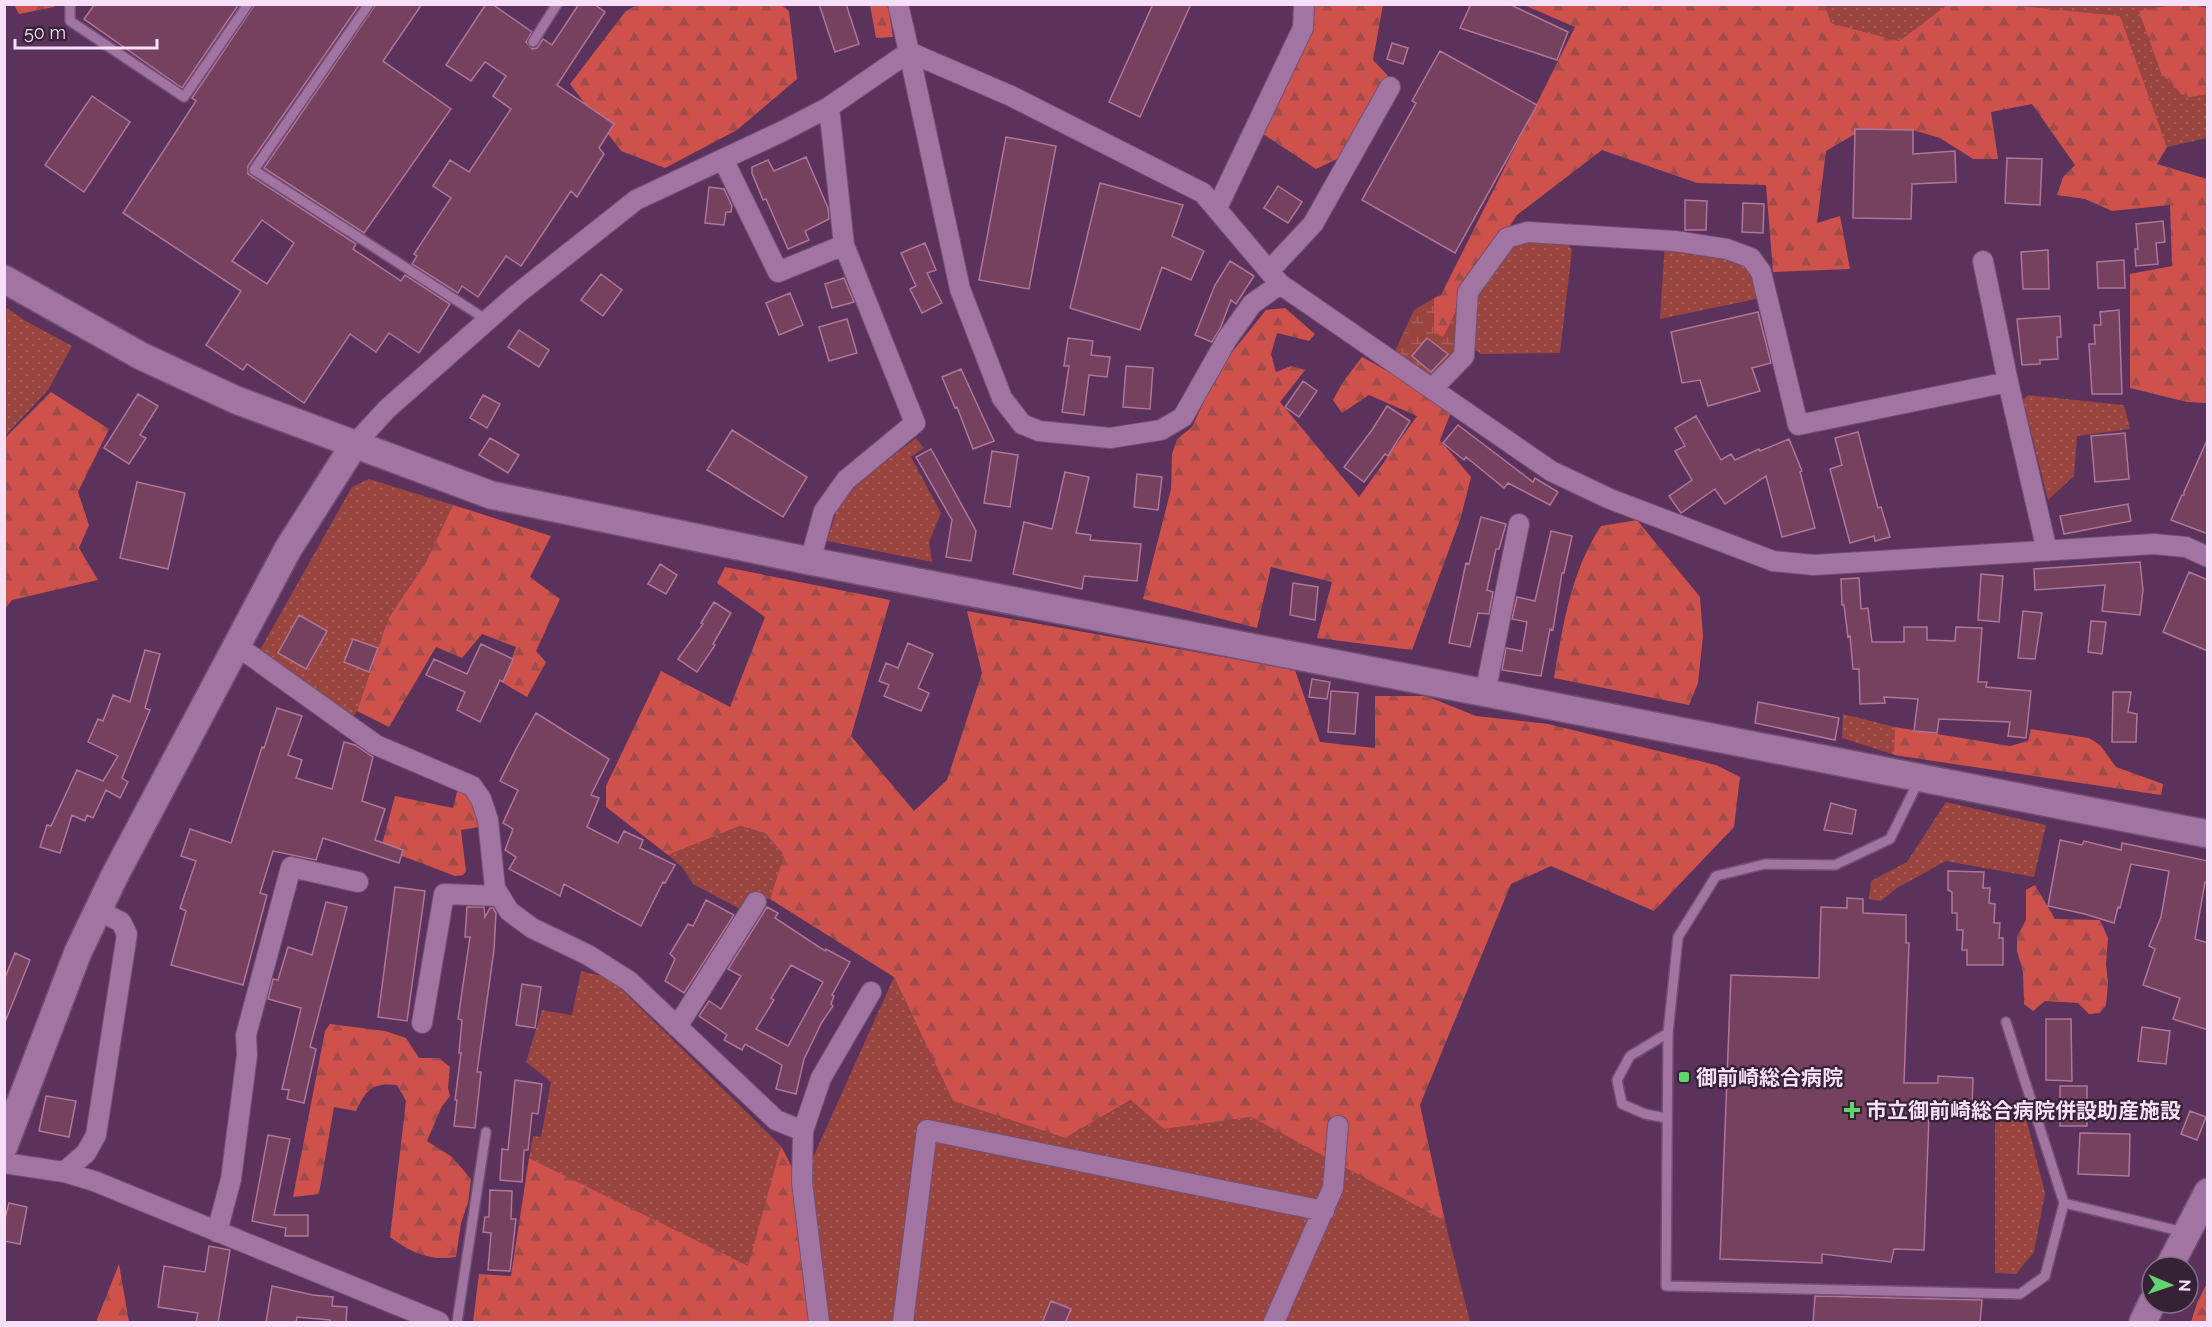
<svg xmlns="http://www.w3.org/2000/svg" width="2212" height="1327" font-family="Raleway,'Noto Sans JP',sans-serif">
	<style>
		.green { fill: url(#green-dots) }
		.forest { fill: url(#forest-firs) }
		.wetland { fill: url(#wetland-marsh) }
		.building { fill: #76405f; stroke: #b17697; stroke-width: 1.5; fill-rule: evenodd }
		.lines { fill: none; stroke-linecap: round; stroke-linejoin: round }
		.lane-casing { stroke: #725074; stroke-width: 12 }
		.street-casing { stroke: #725074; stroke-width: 22 }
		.secondary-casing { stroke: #725074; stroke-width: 30 }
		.lane { stroke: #a174a2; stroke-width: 9 }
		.street { stroke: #a174a2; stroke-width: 20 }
		.secondary { stroke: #a174a2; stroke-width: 27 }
		.poi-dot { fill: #5fd56b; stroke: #352235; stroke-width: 2 }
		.labels { text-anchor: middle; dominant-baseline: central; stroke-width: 4.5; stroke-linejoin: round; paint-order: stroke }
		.poi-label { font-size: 21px; font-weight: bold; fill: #f7dff8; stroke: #352235; text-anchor: start }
	</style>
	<defs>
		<pattern id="green-dots" width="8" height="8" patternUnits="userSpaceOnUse" patternTransform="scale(1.5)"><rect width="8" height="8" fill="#99443f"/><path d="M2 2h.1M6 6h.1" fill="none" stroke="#a85f5c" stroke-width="1.8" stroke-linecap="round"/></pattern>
		<pattern id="forest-firs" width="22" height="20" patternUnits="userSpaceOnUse" patternTransform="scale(1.5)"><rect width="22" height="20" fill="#cf514c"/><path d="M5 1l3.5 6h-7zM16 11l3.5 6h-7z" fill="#a04c4b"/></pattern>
		<pattern id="wetland-marsh" width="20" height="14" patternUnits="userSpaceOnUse" patternTransform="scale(1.5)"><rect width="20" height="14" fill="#99443f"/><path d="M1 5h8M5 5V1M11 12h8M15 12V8" fill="none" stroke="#a85f5c"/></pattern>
	</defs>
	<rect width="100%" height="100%" fill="#5a325c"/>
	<path class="green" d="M1825,5H1947L1899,41L1831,23Z
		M2011,5H2207V138L2167,147L2120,16Z
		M1565,240L1572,250L1560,353L1481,354L1472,347L1478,292L1515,241Z
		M1665,240L1727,249L1761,272V298L1660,319Z
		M5,307L24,320L72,346L48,390L5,436Z
		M2028,395L2124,405L2130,429L2077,436L2074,476L2048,500L2023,400Z
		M916,438L924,448L911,457L941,513L929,542L932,562L827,541L837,510L858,483Z
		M369,479L453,505L426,562L388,619L357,711L348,724L255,659L352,487Z
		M1843,714L1895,727V755L1842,738Z
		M1946,802L2046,825L2034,877L1946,861L1897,888L1881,901L1869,899L1871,881L1907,862Z
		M740,826L765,833L784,855L770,899L753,898L742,910L693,884L682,867L668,855Z
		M581,971L610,978L781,1146L748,1267L529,1158L533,1136L541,1137L551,1082L526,1062L542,1010L572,1015Z
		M894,977L953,1101L1065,1138L1132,1100L1164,1129L1251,1117L1445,1221L1470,1322H819L802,1182Z
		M1995,1113L2025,1114L2045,1193L2034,1252L2016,1274L1995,1273Z"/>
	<path class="forest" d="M780,4L789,11L797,79L737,130L665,168L621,151L570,84L625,12L636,5Z
		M2178,4L2194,5L2207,9V94L2186,98L2161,73L2139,11Z
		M14,5H56L54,7L19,14Z
		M870,5H888L893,37L876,38Z
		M1312,5H1383L1373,60L1391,79L1337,159L1316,169L1260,132L1311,36Z
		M1524,5H1825L1831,23L1899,41L1947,5H2011L2120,16L2167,147L2157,164L2207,179V403L2187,402L2130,388V274L2172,266L2170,205L2112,211L2085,199L2057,195L2063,177L2075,165L2032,104L1991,112L1998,159H1973L1940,138L1913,130H1862L1826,151L1817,223L1840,216L1850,269L1773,272L1766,185L1697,183L1602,150L1517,215L1459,305L1442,341L1434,337V298L1441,295L1575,27Z
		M1285,308L1315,334L1309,341L1277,333L1271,354L1276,372L1291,366L1305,370L1280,402L1359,497L1417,416L1369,395L1342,413L1333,400L1343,382L1362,357L1453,407L1440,440L1471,477L1461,517L1412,650L1317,638L1332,582L1271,567L1257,628L1143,599L1171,489L1172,454L1177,439L1192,427L1220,367L1266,310Z
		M51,392L109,429L78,492L89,525L79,548L98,580L12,600L5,609V438Z
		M453,505L551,536L530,577L560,599L536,651L546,662L527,697L503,683L516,647L482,634L462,658L436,647L389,727L357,711L388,619L426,562Z
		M1637,520L1700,597L1703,636L1698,683L1689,705L1554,678C1563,625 1571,571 1601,526Z
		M725,567L890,600L851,736L914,811L947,780L982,673L967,611L1295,670L1320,742L1375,748V696H1426L1476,716L1548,724L1716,765L1740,777L1734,827L1654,911L1551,866L1511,884L1420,1105L1445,1221L1251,1117L1164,1129L1131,1100L1065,1138L953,1101L894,977L770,899L784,855L765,833L740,826L668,855L606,807V786L661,671L730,707L765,617L717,583Z
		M1895,727L2010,746L2028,741L2031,729L2089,738L2100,745L2116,767L2163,784L2161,795L1894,755Z
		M458,788L473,799L480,827L461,830L466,871L463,875L455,876L381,848L395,796L453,808Z
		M2035,885L2055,919L2100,920L2108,938L2106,964L2108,983L2106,1005L2100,1013L2089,1014L2078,1003L2045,1001L2033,1011L2024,1004L2023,972L2017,951V937L2026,920V890Z
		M330,1024L385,1031L406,1038L419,1058H439L450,1067L448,1088L450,1096L442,1106L427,1141L452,1157L471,1179L468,1203L461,1223L456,1257C429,1261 412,1253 390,1237L406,1101L397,1085C372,1082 366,1090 356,1111L334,1107L319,1194L293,1197L325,1031Z
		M781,1146L797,1177L810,1322H473L479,1274L511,1276L529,1158L748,1266Z
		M119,1264L129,1322H96Z
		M2207,1283V1322H2191L2197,1303Z"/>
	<path class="wetland" d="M1468,289L1458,357L1435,380L1394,353L1414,310L1434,298V332L1443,337Z"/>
	<path class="building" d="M95,4H239L182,88L84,19Z
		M255,4H360L248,166V174L356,244L353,249L401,281L405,275L450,304L419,353L389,333L376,352L350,334L304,403L247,364L243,370L206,345L241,291L123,213L196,101L192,98ZM262,220L294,243L267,284L232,261Z
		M376,4H422L383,61L451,109L364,233L264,168Z
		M486,4H492L532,32L526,42L532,49L537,48L543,39L552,45L579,4H594L605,12L557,85L614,124L599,148L604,154L577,197L571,191L521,266L506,256L478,297L462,286L458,293L412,264L417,256L414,254L451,198L433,186L450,160L469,172L511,109L493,96L506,76L485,62L471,81L446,65Z
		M819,4H846L859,44L835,52Z
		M1153,4H1191L1140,117L1109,102Z
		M1471,4H1509L1568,32L1557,60L1460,28Z
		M1392,43L1408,48L1403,64L1387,59Z
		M1440,51L1537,105L1455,253L1362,200L1416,103L1412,101Z
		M92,96L130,122L84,192L45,165Z
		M1855,129L1913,130V154L1955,151L1956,182L1912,184L1911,219L1853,218Z
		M1006,137L1056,146L1029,289L979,280Z
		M806,157L828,208L829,219L805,231L809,240L788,249L766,199L763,200L752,173V167L768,160L774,171Z
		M2007,158L2042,159L2040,205L2005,203Z
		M1100,183L1183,205L1172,236L1204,251L1191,280L1162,267L1140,330L1070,308Z
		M1278,186L1302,202L1288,223L1264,208Z
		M709,187L724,189L732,206L731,212H726L724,225L705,223Z
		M1685,200L1707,201L1706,230H1685Z
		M1743,203L1764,204L1763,233L1742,232Z
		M2163,221L2165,242L2156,243L2158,264L2136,266L2135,249H2138L2136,224Z
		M925,243L936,270L927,273L942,303L922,313L910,289L916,286L901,253Z
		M2048,250L2049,289H2023L2021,252Z
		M2124,260L2125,288H2098L2097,262Z
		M1230,261L1254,276L1236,304L1231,300L1220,329L1212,342L1195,335L1215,285Z
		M601,274L622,290L603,316L581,300Z
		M844,278L854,302L832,308L825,284Z
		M790,293L803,325L779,335L766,303Z
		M2119,310L2122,394H2092L2089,344H2095L2094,325H2101L2100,312Z
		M1758,312L1771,363L1752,368L1760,391L1708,406L1700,380L1682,383L1671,332Z
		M2060,316L2061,337H2057L2058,359L2040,360V364L2022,365L2017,319Z
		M847,319L857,353L829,361L819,327Z
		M519,330L549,350L539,367L508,347Z
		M1068,338L1093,341L1091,355L1110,357L1107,377L1089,375L1084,415L1062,412L1069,366H1064Z
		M1427,338L1448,354L1431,372L1412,356Z
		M1126,366L1153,368L1150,409L1123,407Z
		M961,369L994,441L973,449L957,407L955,408L942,377Z
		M1303,381L1317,391L1299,417L1285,407Z
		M138,394L158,406L140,435L146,438L129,464L104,448Z
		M483,395L500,404L487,428L470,418Z
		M1387,406L1410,421L1388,456L1385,454L1364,482L1344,467L1372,430Z
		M1696,416L1721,460L1731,454L1735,460L1759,449L1760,451L1789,439L1802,471L1800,472L1815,528L1782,537L1766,476L1725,504L1715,489L1681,513L1669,496L1692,480L1675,451L1685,446L1675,428Z
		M1458,425L1533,482L1535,478L1558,492L1550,505L1508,483L1504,488L1466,457L1464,460L1443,443Z
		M732,430L807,477L783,517L707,470Z
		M1858,432L1878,508L1881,507L1890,537L1875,541L1874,536L1850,543L1830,469L1842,465L1835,438Z
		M2125,433L2129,479L2095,482L2091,436Z
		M490,438L519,455L508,473L479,455Z
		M2208,438V534L2171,520L2182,495H2184V492Z
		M931,449L976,531L971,561L946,557L952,520L916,457Z
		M992,451L1018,455L1010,507L984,503Z
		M1065,472L1089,477L1076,533L1091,535L1090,540L1141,544L1137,581L1084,576L1082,589L1013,574L1024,522L1052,529Z
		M1137,474L1162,477L1158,510L1134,507Z
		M137,482L185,493L168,569L120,558Z
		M2128,504L2131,521L2064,534L2060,516Z
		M1481,517L1506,524L1499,549H1496L1487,590L1493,592L1489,614L1478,613L1470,647L1449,643L1466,563L1469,564Z
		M1551,531L1572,536L1564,573H1562L1553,630L1550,629L1541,676L1502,670L1506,648L1522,651L1527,622L1512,619L1517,597L1535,601Z
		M2140,562L2143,590L2140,615L2102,611L2105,585L2035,590L2034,569Z
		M660,564L677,575L666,594L648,584Z
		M2189,572L2208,580V651L2163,632Z
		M1981,574L2003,576L1999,622L1978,620Z
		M1859,578L1861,609L1868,608L1872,642H1904V627H1927V640L1955,641L1956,627L1982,628L1978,682H1987L1986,687L2031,691L2026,738L2008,736L2010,722L1939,719L1937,733L1914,731L1918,699L1884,697L1885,703L1860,704L1859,669H1853L1850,636L1848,637L1844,605H1842L1841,579Z
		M1293,583L1318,587L1315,620L1290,615Z
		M714,602L731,613L713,644L715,645L697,672L678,659L703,624L701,623Z
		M2023,611L2042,613L2035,659L2018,658Z
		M299,615L327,631L306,669L278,653Z
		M2091,621L2106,622L2102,654L2088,652Z
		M353,639L378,648L369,672L344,662Z
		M908,643L933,654L918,688L929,693L921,711L884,696L889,685L879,681L886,663L898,668Z
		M481,644L513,659L503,682L500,680L480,722L457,710L465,692L426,675L434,659L467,674Z
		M145,650L160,654L145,708L150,710L122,778L128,782L120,798L106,790L93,818L87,815L85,821L72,815L60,853L40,847L47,825L51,826L77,770L103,781L118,756L88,742L98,719L103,721L113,695L130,702Z
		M1312,679L1330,682L1327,699L1309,697Z
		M1331,691L1358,693L1355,734L1328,732Z
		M2113,692H2131L2128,712L2137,714L2136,742H2112Z
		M1758,702L1839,718L1835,740L1755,723Z
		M277,708L302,716L288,755L302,760L296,778L332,789L344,742L355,745L373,757L362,801L385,809L375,840L403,850L399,863L323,838L316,860L273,851L260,893L267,895L243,985L171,965L186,911L180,908L196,861L181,856L190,829L231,843L262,747L264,748Z
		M536,713L609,759L591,795L599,798L587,827L618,843L624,831L643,840L640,848L675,865L665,883L663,882L641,926L564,884L560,896L509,869L516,857L505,850L513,829L503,823L518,790L500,781L517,747Z
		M1831,803L1856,810L1852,834L1824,830Z
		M2060,840L2082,845L2084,841L2121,850L2122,843L2208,861V883L2205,882L2195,939L2208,943V1030L2173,1019L2180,998L2143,985L2155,949L2149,946L2161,917L2169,871L2131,864L2120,908L2118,907L2114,923L2085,914L2048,906Z
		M1948,871L1984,872L1983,888H1990L1989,903L1995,904L1994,923H2000L1999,938H2003V965H1967V950H1962L1963,930H1957V913H1952V892L1948,890Z
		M395,887L425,891L407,1021L378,1017Z
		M1847,898L1863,899V913L1906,915V943H1909L1904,1083H1938V1076L1973,1078L1972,1109L1955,1108L1954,1116L1929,1115L1924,1250L1894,1249L1891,1262L1822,1254V1263L1720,1259L1731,975L1819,978L1821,907L1847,908Z
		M706,900L734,915L684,993L665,981L675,959L670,954L688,924L693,926Z
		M326,902L347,907L310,1047L316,1049L304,1103L287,1099L289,1090L282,1089L301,1008L268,999L273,979L278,980L288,947L312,955Z
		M467,907H484L485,917L490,908H493L496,913L494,950L477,1072H481L475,1128L454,1126L457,1100H455L461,1053H459L462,1020L458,1019L470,937H465Z
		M767,907L778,913L775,918L825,951L826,949L850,962L832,995L834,996L831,1004L833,1006L822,1022L804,1059L796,1094L776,1089L782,1065L745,1044L742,1050L724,1040L727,1035L699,1016L709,1001L721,1009L741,976L728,969ZM791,965L823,982L788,1046L756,1029L774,1000L771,998Z
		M15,953L30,960L5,1022L4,980Z
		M522,984L541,987L535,1028L516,1025Z
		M2046,1019H2071L2072,1081L2046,1080Z
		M2142,1027L2170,1031L2166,1064L2138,1061Z
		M515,1080L542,1084L538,1114L532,1113L528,1150H524L522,1182L500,1180L502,1149L508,1150Z
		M2060,1086H2087V1126H2060Z
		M46,1096L76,1101L69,1137L39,1131Z
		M2190,1111L2206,1117L2197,1140L2181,1134Z
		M2080,1133L2130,1134L2129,1176L2078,1174Z
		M268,1135L290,1139L274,1215H308V1236H285L286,1228L252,1221Z
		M490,1190L512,1191L511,1219H516L510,1271L488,1270L491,1233L483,1232L485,1217H489Z
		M9,1203L27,1207L20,1244L4,1241V1222Z
		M209,1246L230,1250L218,1323H196L198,1313L158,1307L164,1266L205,1272Z
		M272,1286L313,1295L333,1297L332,1306L347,1307L346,1323H330V1320L297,1317L296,1323H266Z
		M1815,1296L1982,1300L1980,1323H1813Z
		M1051,1301L1071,1309L1065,1323H1042Z"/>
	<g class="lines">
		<g class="lane-casing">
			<path id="lane" d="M70,4V21L184,97L248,4
				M369,4L254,170L487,320
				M533,42L557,4
				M1919,780L1890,839L1835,865L1765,864L1716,876L1678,937L1668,1033L1666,1286L2020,1294L2045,1276L2064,1203L2006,1022
				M1667,1118L1645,1114L1622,1104L1617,1080L1630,1056L1668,1033
				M2064,1203L2184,1232
				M457,1322L486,1132"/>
		</g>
		<g class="street-casing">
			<path id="street" d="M898,4L909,52L1011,96L1203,193L1280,284L1551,471L1610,499L1773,561L1814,565L2154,544L2186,547L2208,557
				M723,159L778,272L844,245
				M1217,208L1303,28L1304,4
				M1983,261L2008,382L2047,551
				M1269,271L1313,224L1390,87
				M1433,388L1464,356L1468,292L1507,238L1527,232L1675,241L1727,249L1751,258L1761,272L1798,425L2008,382
				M354,445L387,409L516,295L636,200L783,131L829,107L909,52L960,289L1002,398L1022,424L1039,431L1110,438L1161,430L1183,417L1227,339L1252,304L1280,284
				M810,561L824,511L846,480L915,423L844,245L829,107
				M236,645L376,745L472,786L481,799L488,820L495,888L509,911L532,928L588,955L629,981L776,1120L803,1131
				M1485,694L1519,524
				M422,1023L444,894L500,896
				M677,1027L756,902
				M4,1163L64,1172L94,1181L439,1322
				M64,1172L86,1153L96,1135L127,934L121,922L98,910
				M217,1232L231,1179L247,1055L246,1035L291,867L358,882
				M819,1322L802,1182L803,1131L821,1078L871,992
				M903,1322L927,1130L1324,1211
				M1274,1322L1333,1188L1338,1126"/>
		</g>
		<g class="secondary-casing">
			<path id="secondary" d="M4,279L141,356L236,400L491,495L810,561L2208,834
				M4,1146L78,952L115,875L288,549L354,445
				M2169,1267L2208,1192
				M2143,1322L2152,1303"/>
		</g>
		<use href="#lane" class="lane"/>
		<use href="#street" class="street"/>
		<use href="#secondary" class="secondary"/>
	</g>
	<g class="poi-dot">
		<rect x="1678" y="1071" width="12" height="12" rx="3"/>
		<path d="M1849 1101h6v6h6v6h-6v6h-6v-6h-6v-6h6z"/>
	</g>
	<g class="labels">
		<g class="poi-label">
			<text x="1696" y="1077">御前崎総合病院</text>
			<text x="1866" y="1110">市立御前崎総合病院併設助産施設</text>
		</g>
	</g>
	<rect width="2212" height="1327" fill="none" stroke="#f7dff8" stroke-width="12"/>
	<g transform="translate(2170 1285) rotate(92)"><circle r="28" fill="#352235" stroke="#836e83" stroke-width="1.5"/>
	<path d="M0-4.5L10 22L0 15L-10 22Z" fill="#5fd56b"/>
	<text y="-9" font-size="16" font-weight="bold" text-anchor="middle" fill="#f7dff8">N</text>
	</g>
	<path d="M15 39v9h142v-9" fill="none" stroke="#f7dff8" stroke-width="3"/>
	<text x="24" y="39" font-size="18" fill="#f7dff8" stroke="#352235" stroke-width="4.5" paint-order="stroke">50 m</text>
</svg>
